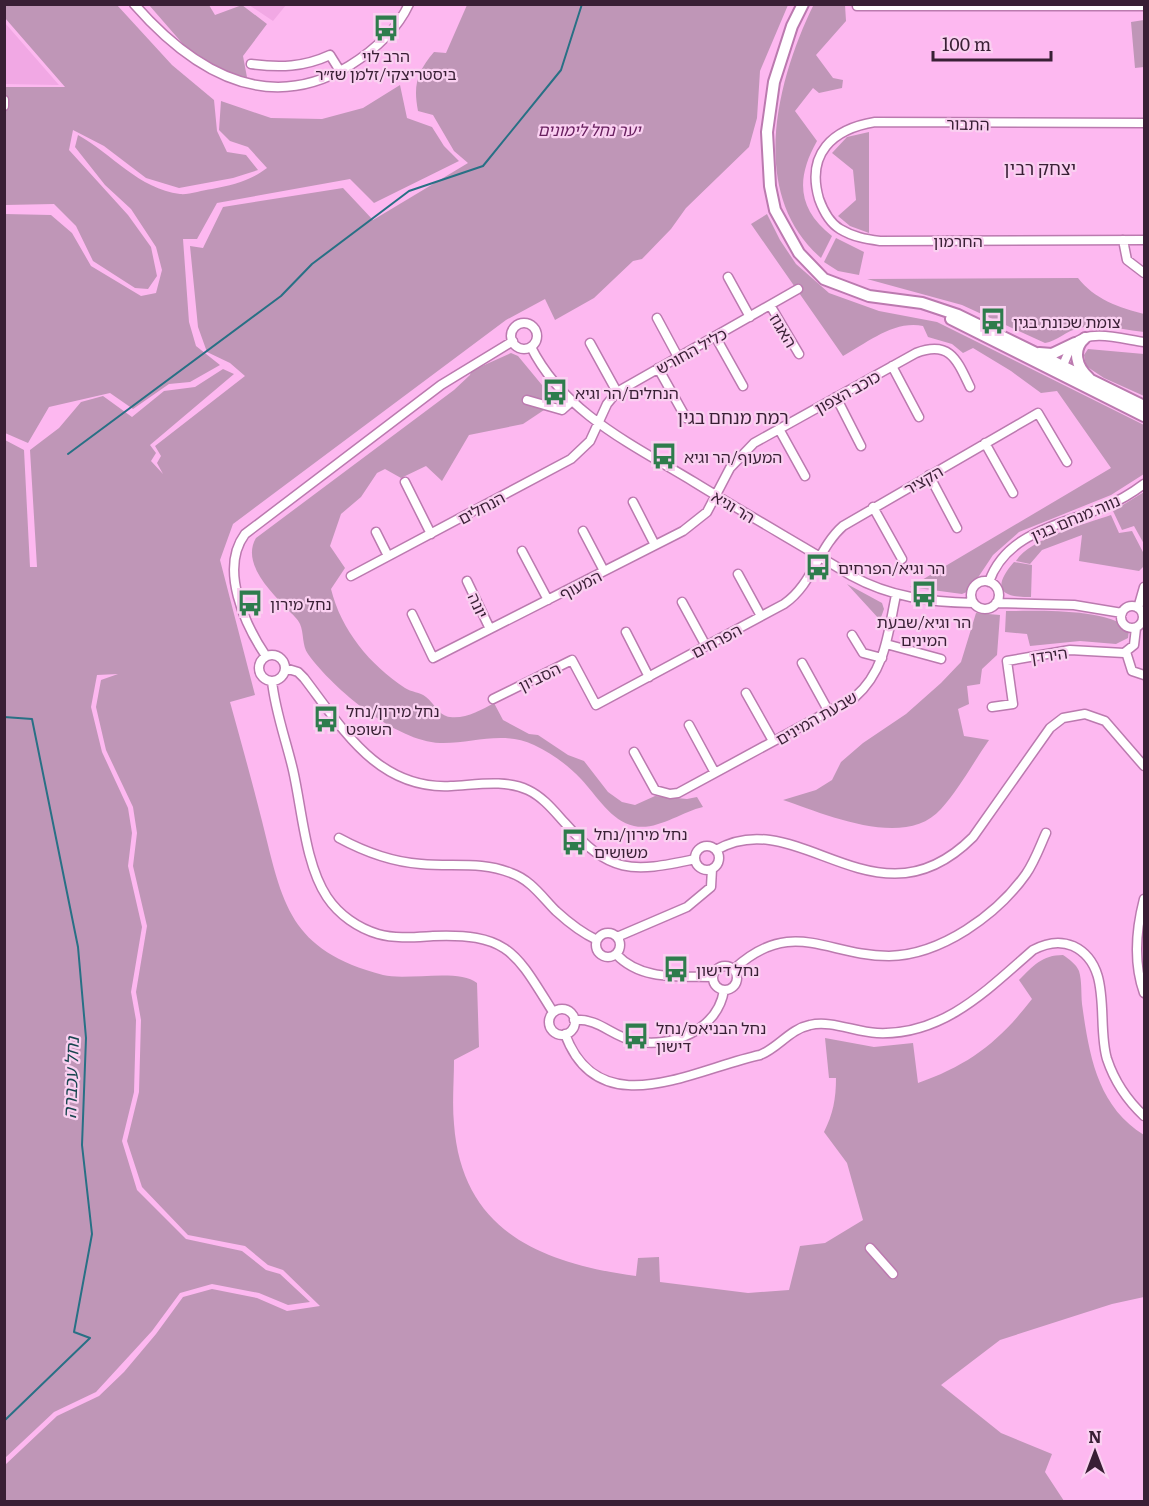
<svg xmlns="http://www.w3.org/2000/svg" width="1149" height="1506" font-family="Literata,'Noto Sans Hebrew',serif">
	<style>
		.built { fill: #f1a8e4 }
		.green { fill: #bf96b7 }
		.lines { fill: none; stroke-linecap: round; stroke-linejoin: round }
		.stream { stroke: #287085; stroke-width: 2 }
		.minor-casing { stroke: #bb7aaf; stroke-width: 11 }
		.major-casing { stroke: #bb7aaf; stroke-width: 14 }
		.minor { stroke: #fff; stroke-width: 8 }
		.major { stroke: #fff; stroke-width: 10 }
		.labels { text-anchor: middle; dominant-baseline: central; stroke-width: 4.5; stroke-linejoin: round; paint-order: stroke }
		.poi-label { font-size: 16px; fill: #391f35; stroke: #fad0f1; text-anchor: start }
		.street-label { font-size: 16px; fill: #391f35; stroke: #fad0f1 }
		.park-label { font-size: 16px; font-style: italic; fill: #68205f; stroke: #fad0f1 }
		.neighbourhood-label { font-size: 18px; fill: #391f35; stroke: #fad0f1 }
		.water-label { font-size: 18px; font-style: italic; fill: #18464f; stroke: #fad0f1 }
	</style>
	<rect width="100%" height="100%" fill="#fdb8f0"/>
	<path class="built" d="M249,5H286L273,21Z
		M5,23L59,85L5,84Z"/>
	<path class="green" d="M814,4L845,5L846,21L816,55L833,78L843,80L842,88L819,93L813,88L795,111L817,141C796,178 797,209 832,236L821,258C747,194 777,79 814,4Z
		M4,5H117L172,65L214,100L217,131L227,152L246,155L258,170L233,178L179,188L146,178L104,146L73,130L69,150L128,215L151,247L157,276L148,289L135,288L93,261L76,226L54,204L5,205V87H65L5,18Z
		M149,5H209L215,15L242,5L267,24L243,56L249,88L196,59Z
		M467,5H788L760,71L757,118L749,147L686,208L671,229L642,259L633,261L594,298L555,320L545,299L506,320L233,524L220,560L255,695L230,702C241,742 252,781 262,821C283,905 289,950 383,975C407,981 459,968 477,983L479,1047L454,1060C454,1081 452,1103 454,1124C462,1232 542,1263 636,1276L638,1258L659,1257L660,1282L748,1293L789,1290L800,1246L825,1243L863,1220L847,1163L824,1132C833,1114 836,1099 836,1078H829L825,1038L874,1047L913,1043L918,1083C969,1065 999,1042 1032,999L1019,980C1033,966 1042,955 1063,955C1069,959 1076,964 1079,971C1082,981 1081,993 1082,1004C1089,1054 1097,1106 1144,1135V1297L1112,1304L1000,1340L941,1385L1001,1433L1052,1454L1045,1472L1064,1501H5V1465L57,1416L99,1396L124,1372L156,1334L183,1297L212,1289L257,1298L287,1311L320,1306L283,1270L268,1265L245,1246L188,1235L142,1187L127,1141L139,1092L141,1020L136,992L147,926L133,866L137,833L133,807L106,750L96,707L101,680L118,674L97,675L91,707L102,752L128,808L132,833L128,866L142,927L131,992L136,1020L134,1092L122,1141L137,1190L186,1239L242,1251L266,1270L280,1274L310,1302L288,1305L259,1293L212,1284L180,1293L152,1331L96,1392L54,1412L5,1458V440L24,450L30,567H37L30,450L59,428L81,402L103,396L132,417L164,391L195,387L223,369L234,374L150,445L156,453L151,461L163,474L157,463L161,456L155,446L245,376L230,363L207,352L198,327L190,246L203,248L223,207L343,188L373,220L468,163L454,151L433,115L418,111C413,85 417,72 434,52L446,53Z
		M1144,20V67L1135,68L1131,22Z
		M400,85L407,118L432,127L444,146L459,161L374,203L350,179L217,203L197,239H183L189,322L196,346L220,365L190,382L169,384L133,409L110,393L49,407L28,443L5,433V214L51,215L72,233L91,266L141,296L156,293L162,270L156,247L131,209L105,185L75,147L78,135C112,154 139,189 180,194C189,195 202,190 212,189C233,185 250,181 267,168L248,147L230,141L219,130L221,101L271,118L322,119L363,108Z
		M869,132V233L850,226L838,216L856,200L853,170L832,153L847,137Z
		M767,214L780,240L796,264L829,293L879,311L937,322L1144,425V474L1111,495L1019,532L993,555L969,591L962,594L910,587L1111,468L1057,391L1041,393L1011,371L973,348L963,353L952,344L928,337L923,326C894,320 867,343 843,356L751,224Z
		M836,238L864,252L859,275L838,271L824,262Z
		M1078,278C1094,299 1120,308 1144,314V332C1124,330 1099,323 1079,328C1066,331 1057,341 1045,343L962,305L867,279Z
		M1088,349L1144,354V396L1104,378L1086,366L1084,355Z
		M511,353L518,356L556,402L523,424L469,435L442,481L426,466L401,478L385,469L377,473L361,497L341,514L330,546L345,568L331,589C341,630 370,665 405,688C411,692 420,692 426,697C434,703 439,716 450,717C466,719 481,710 494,703L503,720L529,734L538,735L568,755L584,761L608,792L622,802L635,805L655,796L687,799L697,797L703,807C681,812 657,831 634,826C611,821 597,796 581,779C568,765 551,753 534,745C502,730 472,744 440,743C396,741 334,690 308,654C302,646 304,633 300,624C298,619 292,614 288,610C271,592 241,563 256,538L454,390L470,375L471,371Z
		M1144,492V544L1134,526L1122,530L1113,511Z
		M1111,515L1119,533L1132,531L1144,554V566L1139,571L1079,561L1082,535L1042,550L1030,564L1016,561C1030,538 1086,524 1111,515Z
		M1014,562L1032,565L1031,597C998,598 993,586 1014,562Z
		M847,584L882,603L884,609L880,620Z
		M1006,611C1036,611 1107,608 1129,629L1128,638L1116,644L1080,641L1030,646L1027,634L1005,632Z
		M976,613L1000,615L997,655L982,669L980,684L967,686L969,704L958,709L964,736L989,740C973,763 959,789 941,809C905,850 825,814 783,800L816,790L832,780L841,762L863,743L906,714L941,683L961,662Z"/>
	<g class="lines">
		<path class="stream" d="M68,454L281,296L312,264L409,191L483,166L561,70L582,4
			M4,717L32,719L78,947L86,1038L82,1145L92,1234L74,1332L90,1338L4,1421"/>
		<g class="minor-casing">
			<path id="minor" d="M134,4C191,69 265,116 349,66C373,51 397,30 409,4
				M857,6H1144
				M251,64C280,68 304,67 330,55L340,71
				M4,100V106
				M1144,123L875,122C832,129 806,154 819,199C823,210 830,223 840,229C853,237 866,239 880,241L1144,240
				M1123,240L1127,260L1144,273
				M728,277L750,317
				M770,305L799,354
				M657,318L678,357
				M511 336a13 13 0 1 1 26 0a13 13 0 1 1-26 0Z
				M715,336L743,386
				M590,343L617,392
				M531,347C564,413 633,445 694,482C746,514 799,544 852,576C890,597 930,602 973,603
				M892,366L919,417
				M658,368L686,418
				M1061,370C1065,362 1068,350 1074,344C1089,328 1126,340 1144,342
				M836,397L861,446
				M527,400L562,410L572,401
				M779,429L805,476
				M985,443L1013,493
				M929,475L957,528
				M405,482L431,534
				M633,502L655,545
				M873,507L902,559
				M583,531L604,571
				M376,532L388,556
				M522,551L548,600
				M738,574L761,616
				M351,576L571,459L590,441L607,404L617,392L798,289
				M467,581L490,629
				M971 595a14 14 0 1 1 28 0a14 14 0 1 1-28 0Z
				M989,582C1006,532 1062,525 1104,507C1119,501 1132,493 1144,484
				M682,602L706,646
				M996,603L1074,605L1122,613
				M1121 617a11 11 0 1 1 22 0a11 11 0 1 1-22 0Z
				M1138,608L1144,587
				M412,614L433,658L683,531L707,512L730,468L754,443L916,353C950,340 957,360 970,387
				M626,632L649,677
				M852,635L863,653L882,658
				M886,644L941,659
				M1126,652L1132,671L1144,675
				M259 668a13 13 0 1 1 26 0a13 13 0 1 1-26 0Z
				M266,656C245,625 219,569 245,534L441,385L513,341
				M802,663L829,712
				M285,668L298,672L304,678C343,729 378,790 451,786C475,785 505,779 528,790C543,797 554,811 565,823C610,874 631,873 695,859
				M272,681C275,711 286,740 293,770C302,809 305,864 327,897C339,915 358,928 378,934C396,939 415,937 433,936C509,933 516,953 553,1012
				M746,693L773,741
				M493,699L572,660L596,705L784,604C813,584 818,548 843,526L1038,413L1067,462
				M992,707L1013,704L1007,661L1070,650L1124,653L1134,645L1136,628
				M689,725L715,773
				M634,752L655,790L670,794L678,793L855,697C886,670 888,632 896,595
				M339,838C363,851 393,862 421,864C453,867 481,861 511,873C531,880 542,897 556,911C568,922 582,933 597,940
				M695 858a12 12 0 1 1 24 0a12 12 0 1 1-24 0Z
				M716,850C799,802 876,934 973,837L1050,728L1063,718L1085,714L1105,721L1144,766
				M1144,899C1136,930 1133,962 1144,993
				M596 945a12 12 0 1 1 24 0a12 12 0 1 1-24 0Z
				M617,937L687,907L711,887L712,869
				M616,954C641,981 679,976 713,977
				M713 978a12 12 0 1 1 24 0a12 12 0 1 1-24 0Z
				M734,969C792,916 827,956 889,956C941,955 997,915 1026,874C1035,861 1040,846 1046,833
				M549 1022a13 13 0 1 1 26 0a13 13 0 1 1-26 0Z
				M574,1020C599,1018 611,1036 634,1041C671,1049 718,1030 724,990
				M565,1034C599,1126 694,1069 760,1055C778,1048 790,1029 810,1025C831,1020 855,1032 877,1033C943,1036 987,990 1033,950C1046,943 1059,940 1073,946C1114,965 1096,1023 1107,1059C1114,1080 1128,1101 1144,1116
				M870,1248L893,1274"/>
		</g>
		<g class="major-casing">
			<path id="major" d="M803,4L792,26L774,82L767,132L770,186L775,210L799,253L824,279L869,296L922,303L958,315L1144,406
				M951,319L1144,416
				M1085,338C1072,349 1076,367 1089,378
				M1039,353L1052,354L1075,343"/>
		</g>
		<use href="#minor" class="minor"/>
		<use href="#major" class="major"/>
	</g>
	<defs>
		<g id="bus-bare" transform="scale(2.07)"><path d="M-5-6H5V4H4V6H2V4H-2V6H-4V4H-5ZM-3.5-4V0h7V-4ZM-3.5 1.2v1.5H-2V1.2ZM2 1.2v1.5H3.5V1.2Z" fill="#2e7c4c" stroke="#fad0f1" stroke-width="2.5" paint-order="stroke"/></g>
	</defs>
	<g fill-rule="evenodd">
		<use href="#bus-bare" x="386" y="28"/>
		<use href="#bus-bare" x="993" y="321"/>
		<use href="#bus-bare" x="555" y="392"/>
		<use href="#bus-bare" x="664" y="456"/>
		<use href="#bus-bare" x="818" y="567"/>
		<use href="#bus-bare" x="924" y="594"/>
		<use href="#bus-bare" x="250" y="603"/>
		<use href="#bus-bare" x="326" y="719"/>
		<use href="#bus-bare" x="574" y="842"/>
		<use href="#bus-bare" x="676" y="969"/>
		<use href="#bus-bare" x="636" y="1036"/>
	</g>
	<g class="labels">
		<g class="poi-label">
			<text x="386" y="55" text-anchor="middle">הרב לוי<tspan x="386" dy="18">ביסטריצקי/זלמן שז״ר</tspan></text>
			<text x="1013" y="321">צומת שכונת בגין</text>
			<text x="575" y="392">הנחלים/הר וגיא</text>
			<text x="684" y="456">המעוף/הר וגיא</text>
			<text x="838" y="567">הר וגיא/הפרחים</text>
			<text x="270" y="603">נחל מירון</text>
			<text x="924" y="621" text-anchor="middle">הר וגיא/שבעת<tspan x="924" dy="18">המינים</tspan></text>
			<text x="346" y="710">נחל מירון/נחל<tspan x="346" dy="18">השופט</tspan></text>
			<text x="594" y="833">נחל מירון/נחל<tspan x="594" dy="18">משושים</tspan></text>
			<text x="696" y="969">נחל דישון</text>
			<text x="656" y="1027">נחל הבניאס/נחל<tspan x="656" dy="18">דישון</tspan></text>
		</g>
		<g class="street-label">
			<text transform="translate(968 123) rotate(1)">התבור</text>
			<text x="958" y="240">החרמון</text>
			<text transform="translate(784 330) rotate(59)">האגוז</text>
			<text transform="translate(691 350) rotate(-29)">כליל החורש</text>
			<text transform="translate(847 391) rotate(-29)">כוכב הצפון</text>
			<text transform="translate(923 479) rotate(-30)">הקציר</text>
			<text transform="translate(734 506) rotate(31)">הר וגיא</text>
			<text transform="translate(481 507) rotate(-28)">הנחלים</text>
			<text transform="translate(1075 517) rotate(-23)">נווה מנחם בגין</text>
			<text transform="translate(580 584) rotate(-27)">המעוף</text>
			<text transform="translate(479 605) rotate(65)">יונה</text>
			<text transform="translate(716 640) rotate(-28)">הפרחים</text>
			<text transform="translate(1049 654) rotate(-8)">הירדן</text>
			<text transform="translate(539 676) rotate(-26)">הסביון</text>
			<text transform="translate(816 717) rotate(-30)">שבעת המינים</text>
		</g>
		<g class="park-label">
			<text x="589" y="129">יער נחל לימונים</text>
		</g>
		<g class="neighbourhood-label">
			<text x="1040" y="167">יצחק רבין</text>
			<text x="733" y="416">רמת מנחם בגין</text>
		</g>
		<g class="water-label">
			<text transform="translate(70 1078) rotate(-88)">נחל עכברה</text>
		</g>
	</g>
	<rect width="1149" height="1506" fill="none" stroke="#391f35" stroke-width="12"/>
	<g transform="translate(1095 1452)" stroke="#fad0f1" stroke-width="4.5" paint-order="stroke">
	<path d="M0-4.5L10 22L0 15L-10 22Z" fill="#391f35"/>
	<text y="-9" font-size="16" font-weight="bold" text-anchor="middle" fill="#391f35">N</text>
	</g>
	<path d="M933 51v9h118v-9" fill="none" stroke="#391f35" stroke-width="3"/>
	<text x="942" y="51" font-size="18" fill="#391f35" stroke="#fad0f1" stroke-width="4.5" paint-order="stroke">100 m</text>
</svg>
